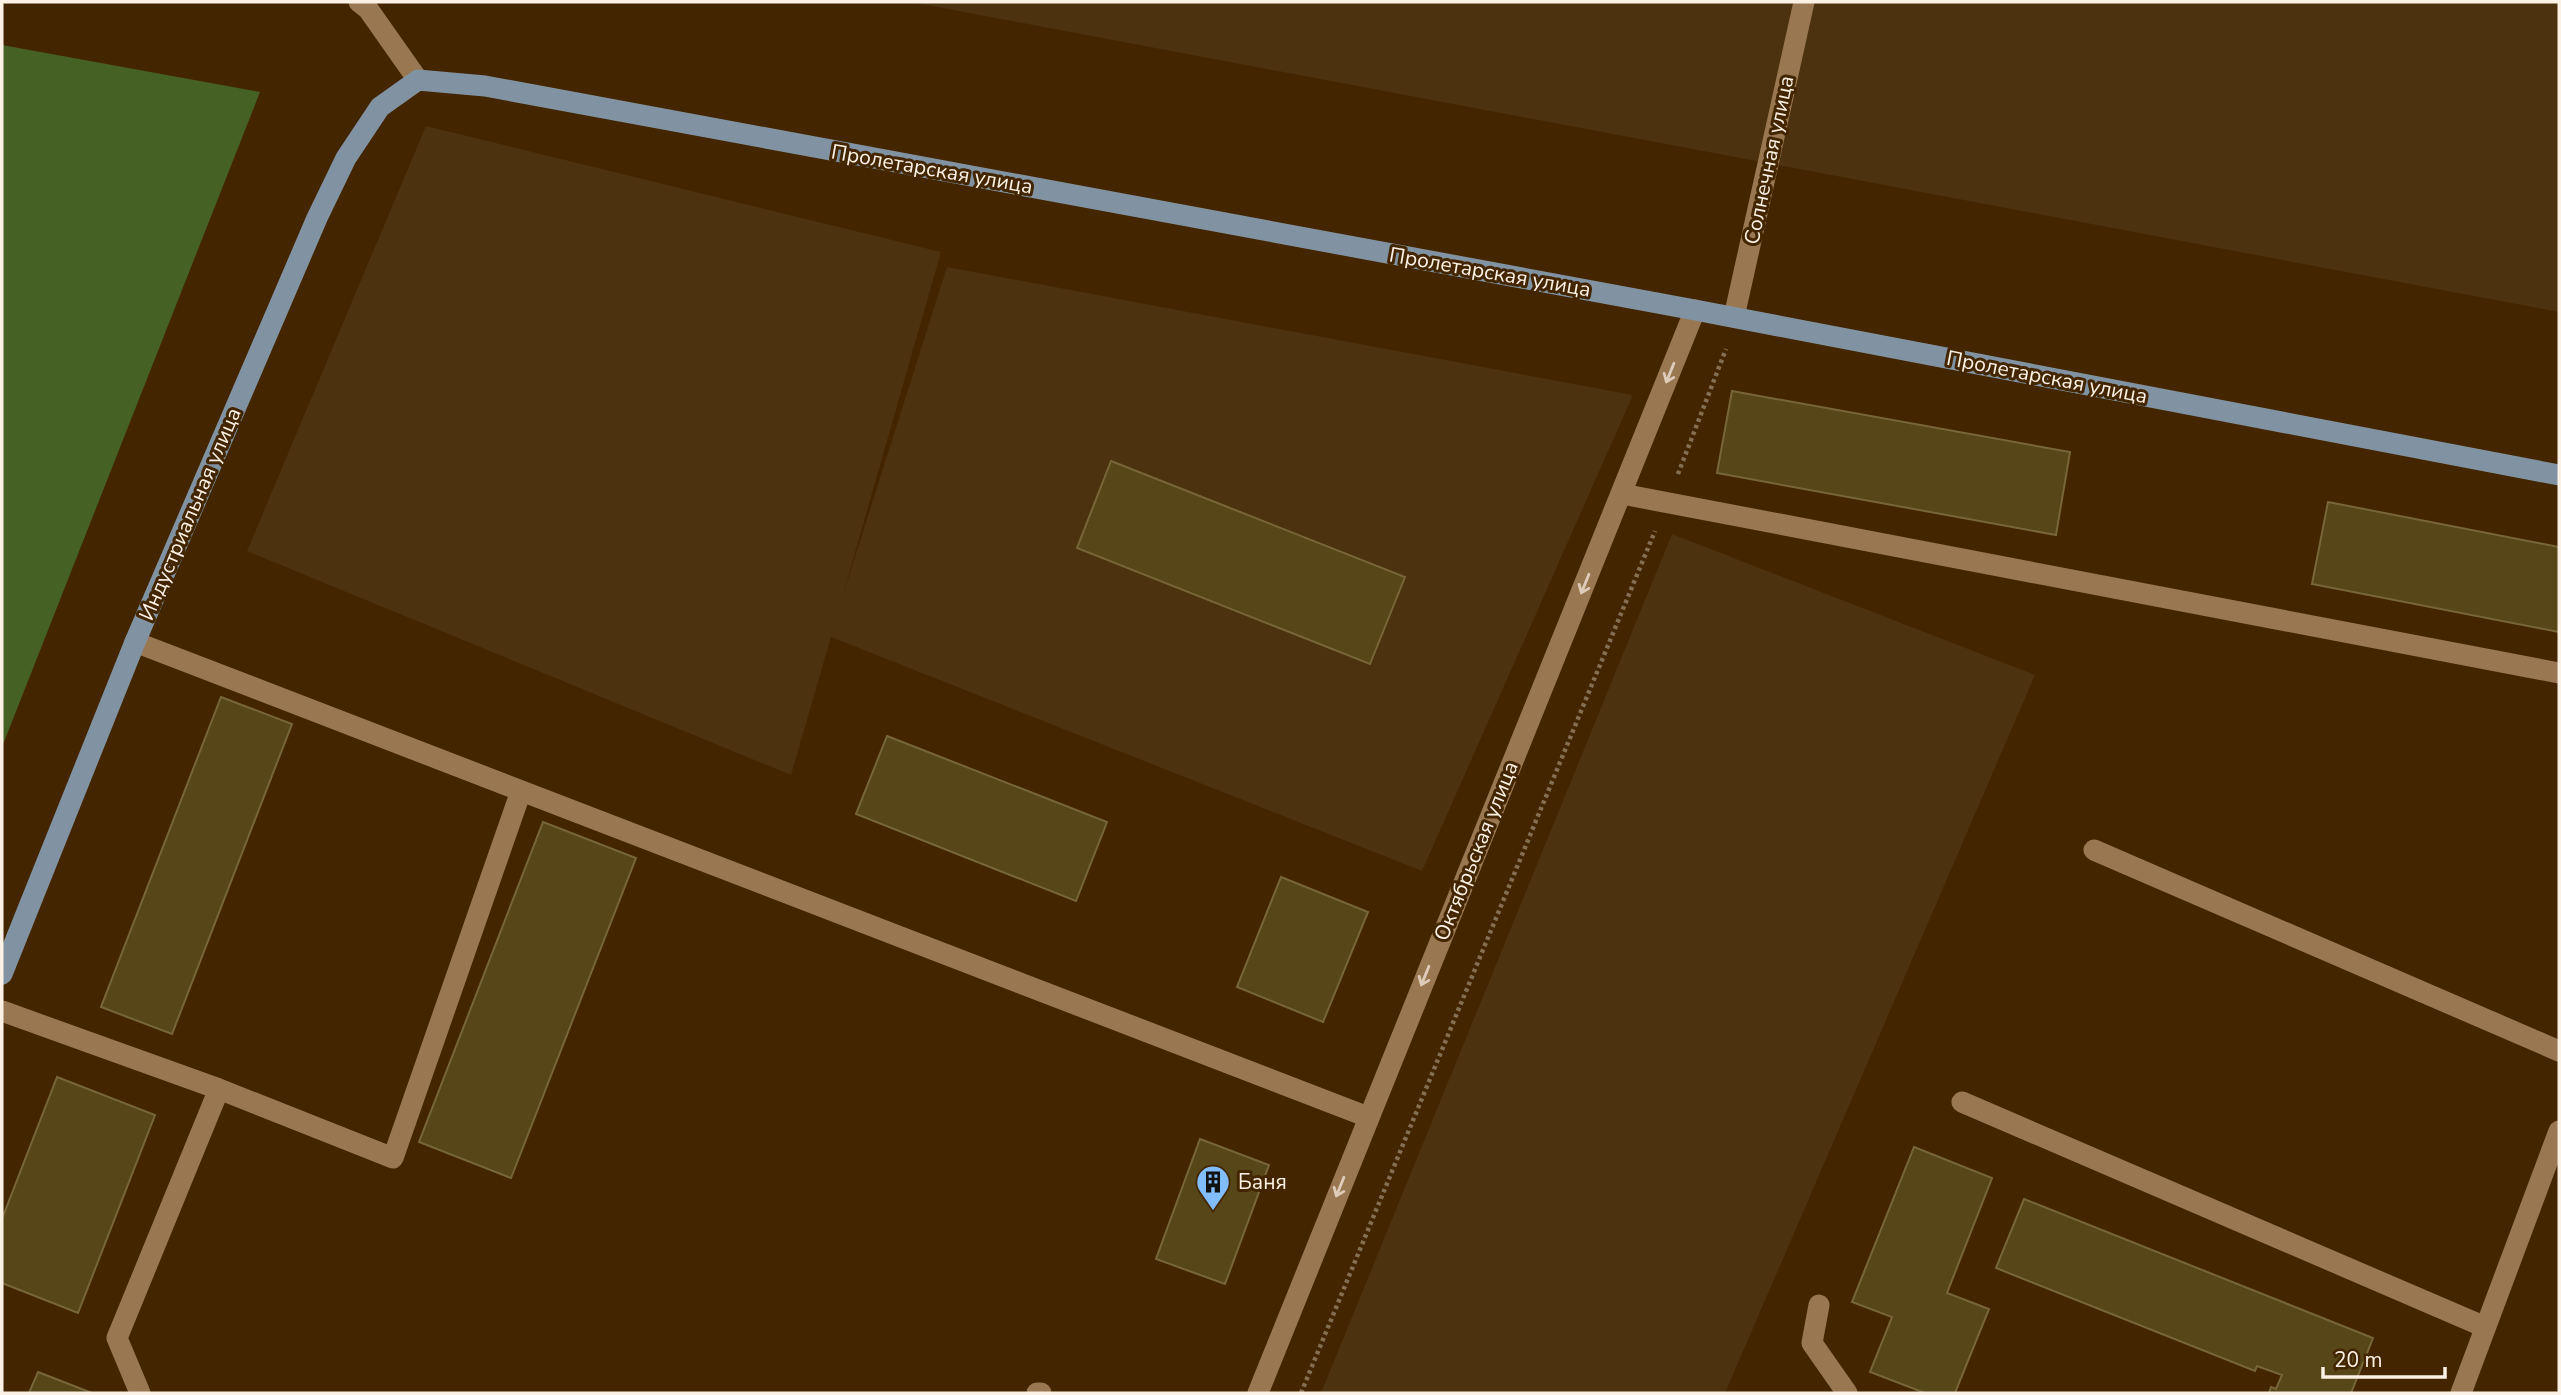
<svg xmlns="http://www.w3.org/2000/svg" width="2561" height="1395" font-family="'Nunito Sans',sans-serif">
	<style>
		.built { fill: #4d320f }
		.green { fill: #466124 }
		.building { fill: #574618; stroke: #776638; stroke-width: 2 }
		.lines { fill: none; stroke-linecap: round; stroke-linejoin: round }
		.path { stroke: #856f52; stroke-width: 4.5; stroke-dasharray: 3.5 3.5; stroke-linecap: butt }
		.minor { stroke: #987751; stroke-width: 21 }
		.major { stroke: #8193a2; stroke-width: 21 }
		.oneway { stroke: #deccb9 }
		.labels { text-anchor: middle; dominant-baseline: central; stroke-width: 6; stroke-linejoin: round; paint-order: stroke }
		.street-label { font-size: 21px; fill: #fcf1e5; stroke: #432600 }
		.poi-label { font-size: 21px; fill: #fcf1e5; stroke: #432600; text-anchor: start }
	</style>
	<rect width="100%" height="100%" fill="#432600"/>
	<path class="built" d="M911,2H2559V312Z
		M426,126L941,252L842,598L947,267L1633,395L1422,871L831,637L791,775L247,551Z
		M1672,534L2035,675L1725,1393H1321Z"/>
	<path class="green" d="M2,45L260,92L2,747Z"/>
	<path class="building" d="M1732,391L2070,452L2056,535L1717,473Z
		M1111,461L1405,577L1370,664L1077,548Z
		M2328,502L2559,547V632L2312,584Z
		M221,697L292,724L172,1034L101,1007Z
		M887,736L1107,822L1076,901L856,814Z
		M543,822L636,858L511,1178L419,1142Z
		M1281,877L1368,912L1323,1022L1237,987Z
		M57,1077L155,1115L78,1313L2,1283V1219Z
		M1200,1139L1269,1165L1225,1284L1156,1259Z
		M1914,1147L1992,1178L1947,1293L1989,1309L1955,1393H1925L1870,1372L1892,1317L1852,1302Z
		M2024,1199L2373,1338L2351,1393H2269L2271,1387L2276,1389L2282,1375L2257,1366L2255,1371L1996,1268Z
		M38,1372L92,1393H29Z"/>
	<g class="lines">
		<path class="path" d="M1678,474L1726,349
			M1301,1393L1655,531"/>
		<path class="minor" d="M359,2L368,9L418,80
			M1734,317L1804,2
			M1622,494L2559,673
			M135,642L1368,1117
			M2094,850L2559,1051
			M2,1011L219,1089L117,1338L140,1393
			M219,1089L393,1158L521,791
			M1962,1102L2485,1327
			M1819,1305L1812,1343L1847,1393
			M1037,1393H1041
			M1258,1393L1695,310
			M2461,1393L2559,1131"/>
		<path class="major" d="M2,974L135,642L317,218L346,158L380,107L418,80L485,86L1695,310L2559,475"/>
	</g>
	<defs><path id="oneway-shaft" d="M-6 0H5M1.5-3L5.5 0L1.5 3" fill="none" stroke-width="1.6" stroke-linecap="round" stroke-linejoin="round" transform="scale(1.75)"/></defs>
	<g class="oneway">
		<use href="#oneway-shaft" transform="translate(1670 373) rotate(112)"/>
		<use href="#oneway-shaft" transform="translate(1585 584) rotate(112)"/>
		<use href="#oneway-shaft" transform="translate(1425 976) rotate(112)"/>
		<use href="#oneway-shaft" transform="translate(1340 1187) rotate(112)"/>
	</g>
	<defs>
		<g id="building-pin" transform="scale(1.75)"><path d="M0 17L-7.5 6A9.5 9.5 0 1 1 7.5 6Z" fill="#80bdfa" stroke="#432600"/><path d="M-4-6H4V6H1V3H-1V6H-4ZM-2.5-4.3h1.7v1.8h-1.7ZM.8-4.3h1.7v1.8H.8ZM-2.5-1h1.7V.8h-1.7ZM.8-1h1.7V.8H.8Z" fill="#111"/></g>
	</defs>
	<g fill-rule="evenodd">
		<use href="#building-pin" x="1213" y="1182"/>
	</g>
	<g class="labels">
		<g class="street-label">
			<text transform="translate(1769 160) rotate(-78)">Солнечная улица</text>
			<text transform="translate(932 169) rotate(10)">Пролетарская улица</text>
			<text transform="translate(1490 272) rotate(10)">Пролетарская улица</text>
			<text transform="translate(2047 377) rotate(11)">Пролетарская улица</text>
			<text transform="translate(190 514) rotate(-67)">Индустриальная улица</text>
			<text transform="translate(1476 851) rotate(-68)">Октябрьская улица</text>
		</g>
		<g class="poi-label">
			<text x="1238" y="1182">Баня</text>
		</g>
	</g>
	<rect width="2561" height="1395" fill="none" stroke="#fcf1e5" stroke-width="7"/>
	<path d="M2323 1367v10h122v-10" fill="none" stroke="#fcf1e5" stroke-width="3.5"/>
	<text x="2334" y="1367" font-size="21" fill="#fcf1e5" stroke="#432600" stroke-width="5" paint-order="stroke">20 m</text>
</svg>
